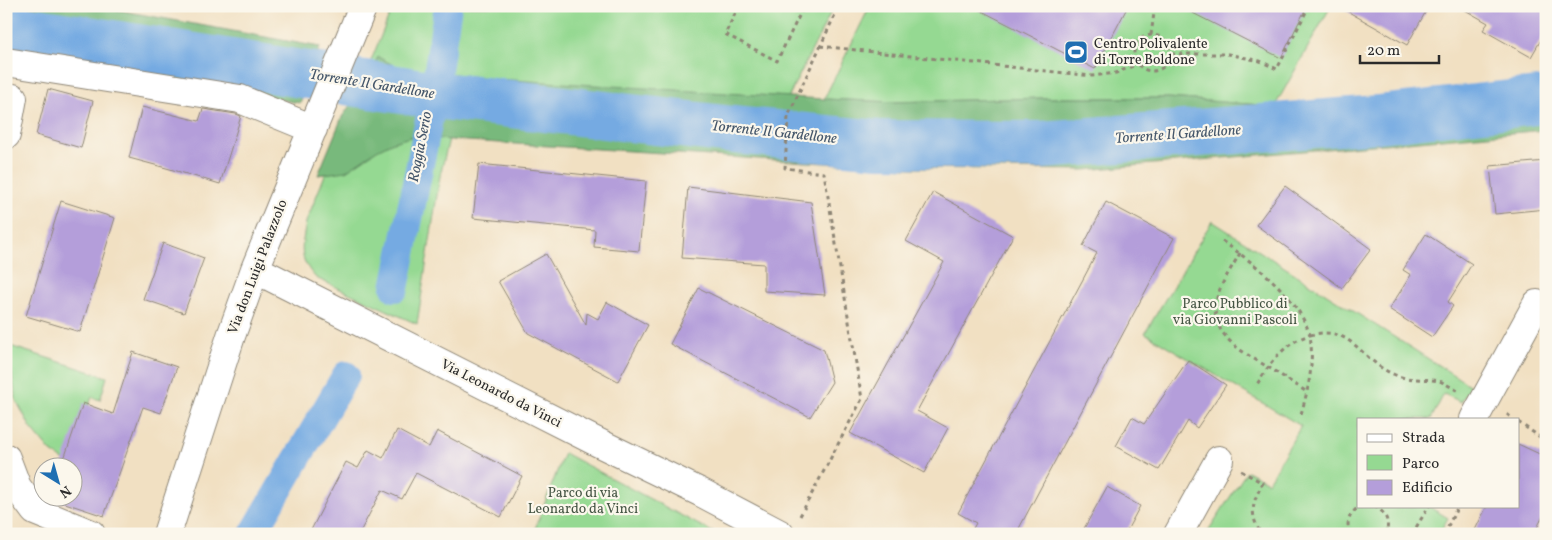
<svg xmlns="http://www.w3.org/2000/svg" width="1552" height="540" font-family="Vollkorn,serif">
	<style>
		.green { fill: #95d992; stroke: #60825e }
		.forest { fill: #78b97c; stroke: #527254 }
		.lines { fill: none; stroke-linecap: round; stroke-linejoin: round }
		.canal { stroke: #75aae2; stroke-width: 28 }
		.river { stroke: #75aae2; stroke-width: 48 }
		.building { fill: #b49eda }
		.minor-casing { stroke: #8e8676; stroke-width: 30 }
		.path { stroke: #8e8676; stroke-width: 3; stroke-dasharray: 4 4; stroke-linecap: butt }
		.minor { stroke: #fff; stroke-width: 28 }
		.labels { text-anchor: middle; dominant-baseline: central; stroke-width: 4.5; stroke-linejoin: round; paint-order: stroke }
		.poi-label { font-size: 14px; fill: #2b2b2b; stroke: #fbf7ec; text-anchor: start }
		.street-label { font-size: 14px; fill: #2b2b2b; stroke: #fbf7ec }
		.park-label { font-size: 14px; fill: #465645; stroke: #fbf7ec }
		.water-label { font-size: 15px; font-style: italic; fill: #45576b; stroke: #fbf7ec }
	</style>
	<rect width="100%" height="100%" fill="#fbf7ec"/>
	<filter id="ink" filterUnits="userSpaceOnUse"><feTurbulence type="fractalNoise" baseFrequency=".02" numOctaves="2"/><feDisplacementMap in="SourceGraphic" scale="10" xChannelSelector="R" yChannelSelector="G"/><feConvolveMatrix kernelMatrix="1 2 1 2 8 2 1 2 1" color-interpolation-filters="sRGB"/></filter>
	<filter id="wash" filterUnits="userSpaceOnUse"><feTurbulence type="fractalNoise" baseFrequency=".0096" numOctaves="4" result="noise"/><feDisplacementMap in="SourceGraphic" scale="20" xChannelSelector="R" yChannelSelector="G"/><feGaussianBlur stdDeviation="1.12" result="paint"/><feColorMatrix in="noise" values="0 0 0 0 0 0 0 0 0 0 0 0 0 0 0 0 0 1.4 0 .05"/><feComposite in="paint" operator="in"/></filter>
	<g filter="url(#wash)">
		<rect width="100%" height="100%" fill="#f1e0c2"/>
		<path class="green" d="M393,6H834L776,122L456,110L440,176L417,324L316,278C297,257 302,248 306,222Z
			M870,6H1331L1275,106L1168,98H1043L893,102L824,99Z
			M1212,221L1471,386L1461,402L1444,394L1431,419H1358V506H1428L1448,518L1439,534H1212L1208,531L1247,471L1268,482L1301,426L1145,333Z
			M7,345L107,377L100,400L92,397L68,463L51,452L31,428L16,400Z
			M564,453L716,534H533Z"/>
		<path class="forest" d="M6,6H96L320,47L300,103L6,56Z
			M378,57L397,67L496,79L824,99L893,102L1043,98H1168L1275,106L1546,80V130L1084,170L905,168L451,140L414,136L393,142L377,150L346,171L318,175L342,117L359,92Z"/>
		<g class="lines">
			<path class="canal" d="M395,288L434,95L448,6
				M253,534L346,375"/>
			<path class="river" d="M6,27L434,95L724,129L878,144L1041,145L1378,119L1546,100"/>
		</g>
		<g id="blocks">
			<path class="building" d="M972,6H1128L1095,69Z
				M1179,6H1307L1281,58Z
				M1338,6H1429L1407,45Z
				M1458,6H1546V31L1531,57L1483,30L1488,23Z
				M48,89L93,101L81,148L36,135Z
				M142,107L199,121L203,109L236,114L241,116L220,184L170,169L129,158Z
				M1546,161V209L1495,214L1490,166Z
				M479,164L646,181L639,251L594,247L595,230L473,218Z
				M1285,186L1371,249L1342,288L1256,225Z
				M688,187L811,202L825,295L764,291V264L682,258Z
				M933,192L1013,236L917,411L948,428L924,473L850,433L944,262L906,241Z
				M61,201L115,218L80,332L26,316Z
				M1106,202L1174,238L1016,534H970L976,523L958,513L1097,253L1083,246Z
				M1426,234L1472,264L1448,302L1453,306L1432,337L1389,309L1411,275L1403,270Z
				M163,243L204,258L184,313L143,299Z
				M546,254L586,325L587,313L598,319L607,302L648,325L618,381L528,333L498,281Z
				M699,288L824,350L832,382L810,417L670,344Z
				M133,352L177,367L161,413L143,407L104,516L50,498H72V468H61L83,403L113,414Z
				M1188,360L1226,385L1197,428L1188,421L1159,470L1116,446L1132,417L1144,424Z
				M397,430L429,447L437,431L522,476L501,517L416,473L402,499L382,490L359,534H309L346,462L358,468L368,450L383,458Z
				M1518,444L1546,457V510L1534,534H1473L1487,506H1518Z
				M1107,487L1140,506L1125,534H1081Z"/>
		</g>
	</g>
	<g filter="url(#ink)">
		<use href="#blocks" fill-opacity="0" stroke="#8e8676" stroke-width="1"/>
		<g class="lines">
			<g class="minor-casing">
				<path id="minor" d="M6,62L240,99L313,129
					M6,135L13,98
					M255,269L595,441L702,493L780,534
					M1474,419L1537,304L1546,310
					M6,458L17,487L35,511L91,534
					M167,534L231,336L255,269L363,6
					M1178,534L1219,460"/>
			</g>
			<path class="path" d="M739,6L725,34L777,61L804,6
				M1134 53a18 18 0 1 1 36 0a18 18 0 1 1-36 0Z
				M1151,35L1155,6
				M820,46L1092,76L1116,73L1138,64
				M1171,54H1228L1260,61L1277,69L1309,6
				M1222,241C1255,264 1297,295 1310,335C1284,342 1269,365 1256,386
				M1240,253C1232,268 1219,285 1216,302C1210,336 1244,353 1268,367C1281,375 1294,384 1307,392
				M1301,414C1309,387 1314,363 1310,335C1352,324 1360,360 1393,374C1410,382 1426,377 1442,382C1448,385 1454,389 1460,392
				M1507,414L1513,419
				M1518,422L1546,441
				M1241,471L1263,483C1252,502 1249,514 1261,534
				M1374,506C1386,512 1390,522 1386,534
				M800,516L862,399L824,173L785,168L788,116L839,6
				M1350,534C1345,522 1350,512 1361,506
				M1412,534L1429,506
				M1444,534L1458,506"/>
			<use href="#minor" class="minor"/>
		</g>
	</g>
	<defs>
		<g id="stadium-square" transform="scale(1.25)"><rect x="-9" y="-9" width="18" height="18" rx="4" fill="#1f6fb2" stroke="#fbf7ec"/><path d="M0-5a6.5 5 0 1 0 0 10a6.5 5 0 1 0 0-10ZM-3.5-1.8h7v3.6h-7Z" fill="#fff"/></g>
	</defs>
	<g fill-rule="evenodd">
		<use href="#stadium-square" x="1076" y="52"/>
	</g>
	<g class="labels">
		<g class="poi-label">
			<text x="1094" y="44">Centro Polivalente<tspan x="1094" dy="16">di Torre Boldone</tspan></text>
		</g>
		<g class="street-label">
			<text transform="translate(258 267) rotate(-69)">Via don Luigi Palazzolo</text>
			<text transform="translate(501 394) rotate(27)">Via Leonardo da Vinci</text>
		</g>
		<g class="park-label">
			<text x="1235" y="304">Parco Pubblico di<tspan x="1235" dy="16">via Giovanni Pascoli</tspan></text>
			<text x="583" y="493">Parco di via<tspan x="583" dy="16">Leonardo da Vinci</tspan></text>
		</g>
		<g class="water-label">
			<text transform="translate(372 85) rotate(9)">Torrente Il Gardellone</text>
			<text transform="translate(774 133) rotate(6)">Torrente Il Gardellone</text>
			<text transform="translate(1178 135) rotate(-4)">Torrente Il Gardellone</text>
			<text transform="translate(421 147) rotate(-79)">Roggia Serio</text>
		</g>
	</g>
	<rect width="1552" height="540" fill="none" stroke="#fbf7ec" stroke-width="25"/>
	<rect x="1357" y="418" width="162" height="90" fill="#fbf7ec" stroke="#a8a59f"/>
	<rect x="1367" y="434" width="25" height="8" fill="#ffffff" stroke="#a8a59f"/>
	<text x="1402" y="442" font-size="15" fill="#2b2b2b">Strada</text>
	<rect x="1367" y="455" width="25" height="15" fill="#95d992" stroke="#a8a59f"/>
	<text x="1402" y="468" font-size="15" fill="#2b2b2b">Parco</text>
	<rect x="1367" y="480" width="25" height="15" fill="#b49eda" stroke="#a8a59f"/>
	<text x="1402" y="492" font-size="15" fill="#2b2b2b">Edificio</text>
	<g transform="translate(58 482) rotate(143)"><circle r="24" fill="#fbf7ec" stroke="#a8a59f"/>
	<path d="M0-4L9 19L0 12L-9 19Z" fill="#1f6fb2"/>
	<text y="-8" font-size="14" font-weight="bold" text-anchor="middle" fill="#2b2b2b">N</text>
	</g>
	<path d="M1360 55v8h79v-8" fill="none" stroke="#2b2b2b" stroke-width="2.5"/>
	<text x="1367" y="55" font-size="15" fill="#2b2b2b" stroke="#fbf7ec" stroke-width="4" paint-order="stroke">20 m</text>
</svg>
